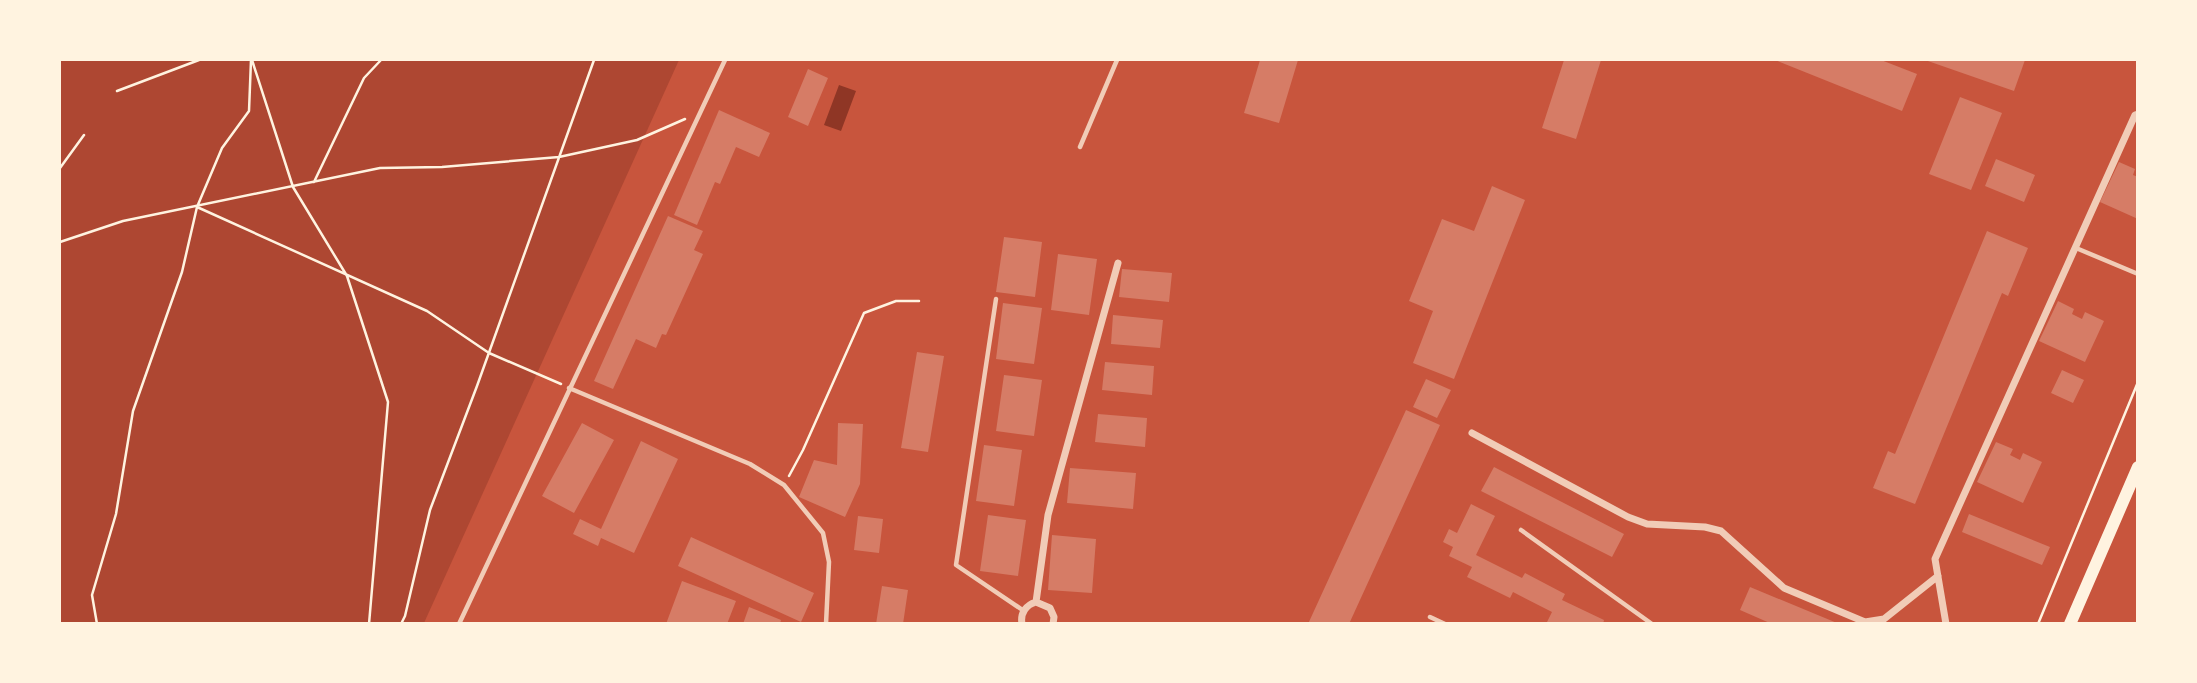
<svg xmlns="http://www.w3.org/2000/svg" width="2197" height="683" font-family="'Open Sans',sans-serif">
	<style>
		.green { fill: #ae4732 }
		.water { fill: #8f3625 }
		.building { fill: #d67c66 }
		.lines { fill: none; stroke-linecap: round; stroke-linejoin: round }
		.path { stroke: #fff3e0; stroke-width: 2.5 }
		.service { stroke: #f1ccb7; stroke-width: 4.5 }
		.minor { stroke: #f1ccb7; stroke-width: 7 }
		.primary { stroke: #fff3e0; stroke-width: 12 }
	</style>
	<rect width="100%" height="100%" fill="#c8553d"/>
	<path class="green" d="M60,60H679L424,623H60Z"/>
	<path class="water" d="M839,85L856,91L841,131L824,125Z"/>
	<path class="building" d="M1260,60H1298L1279,123L1244,113Z
		M1564,60H1601L1576,139L1542,128Z
		M1775,60H1881L1917,74L1902,111Z
		M1925,60H2025L2014,91Z
		M808,69L828,78L808,126L788,117Z
		M1960,97L2002,113L1971,190L1929,174Z
		M719,110L770,133L759,157L736,147L720,184L715,182L697,225L674,215Z
		M1996,159L2035,175L2024,202L1985,186Z
		M2119,162L2135,169L2133,175L2138,177V219L2100,202Z
		M1492,186L1525,200L1454,379L1413,363L1433,311L1409,301L1442,219L1474,231Z
		M668,216L703,231L694,250L703,254L666,335L662,334L656,348L636,339L613,389L594,381Z
		M1987,231L2028,248L2008,296L2002,293L1915,504L1873,488L1888,451L1895,454Z
		M1004,237L1042,242L1035,297L996,292Z
		M1058,254L1097,259L1089,315L1051,310Z
		M1122,269L1172,273L1169,302L1119,297Z
		M2058,301L2074,309L2072,314L2082,319L2085,312L2104,321L2085,362L2039,341Z
		M1003,303L1042,308L1034,364L996,359Z
		M1113,315L1163,320L1160,348L1111,344Z
		M917,352L944,356L928,452L901,448Z
		M1105,362L1154,366L1152,395L1102,390Z
		M2062,370L2084,380L2073,403L2051,393Z
		M1004,375L1042,380L1034,436L996,431Z
		M1426,379L1451,390L1437,418L1413,407Z
		M1406,410L1440,425L1349,624H1308Z
		M1098,414L1147,418L1145,447L1095,442Z
		M582,423L614,440L574,513L542,496Z
		M838,423L863,424L860,484L845,517L799,497L814,460L837,465Z
		M641,441L678,459L634,553L601,538L598,546L573,534L580,519L601,529Z
		M1996,442L2013,449L2010,455L2020,460L2023,453L2042,462L2023,503L1977,482Z
		M984,445L1022,450L1014,506L976,501Z
		M1494,467L1624,534L1612,557L1481,491Z
		M1070,468L1136,473L1133,509L1067,503Z
		M1471,504L1495,516L1476,555L1522,578L1525,573L1565,594L1562,600L1604,620L1603,624H1549L1547,622L1552,612L1513,592L1510,598L1467,577L1472,567L1449,556L1453,547L1443,542L1449,529L1457,533Z
		M1969,514L2050,547L2042,565L1962,532Z
		M988,515L1026,520L1018,576L980,571Z
		M858,516L883,519L879,553L854,550Z
		M1052,535L1096,539L1092,593L1048,590Z
		M691,537L814,593L801,622L678,566Z
		M682,581L736,601L727,624H666Z
		M882,586L908,590L903,624H876Z
		M1750,587L1837,623V624H1772L1740,610Z
		M749,607L781,620L780,624H743Z"/>
	<g class="lines">
		<path class="path" d="M252,60L293,187L347,276L388,402L369,624
			M117,91L199,60
			M60,168L84,135
			M314,182L364,78L381,60
			M197,207L427,311L489,353L561,384
			M60,242L123,221L380,168L442,167L559,157L637,140L685,119
			M789,476L803,450L864,313L896,301H919
			M97,624L92,595L116,514L133,411L182,272L197,207L222,148L249,111L251,60
			M401,624L405,616L430,510L477,386L594,60
			M2038,624L2138,382"/>
		<path class="service" d="M1080,147L1117,60
			M2076,248L2138,274
			M996,299L956,565L1024,611
			M569,388L750,464L784,485L823,533L829,562L826,624
			M1521,530L1652,624
			M1430,617L1445,624
			M459,624L725,60"/>
		<path class="minor" d="M1472,433L1628,517L1647,524L1705,527L1721,531L1784,588L1865,622L1884,619L1938,576
			M1036,602L1048,515L1118,263
			M1022,624C1020,613 1026,605 1036,602L1050,608L1054,617L1053,624
			M1946,624L1935,559L2135,115L2138,114"/>
		<path class="primary" d="M2070,624L2138,467"/>
	</g>
	<rect width="2197" height="683" fill="none" stroke="#fff3e0" stroke-width="122"/>
</svg>
